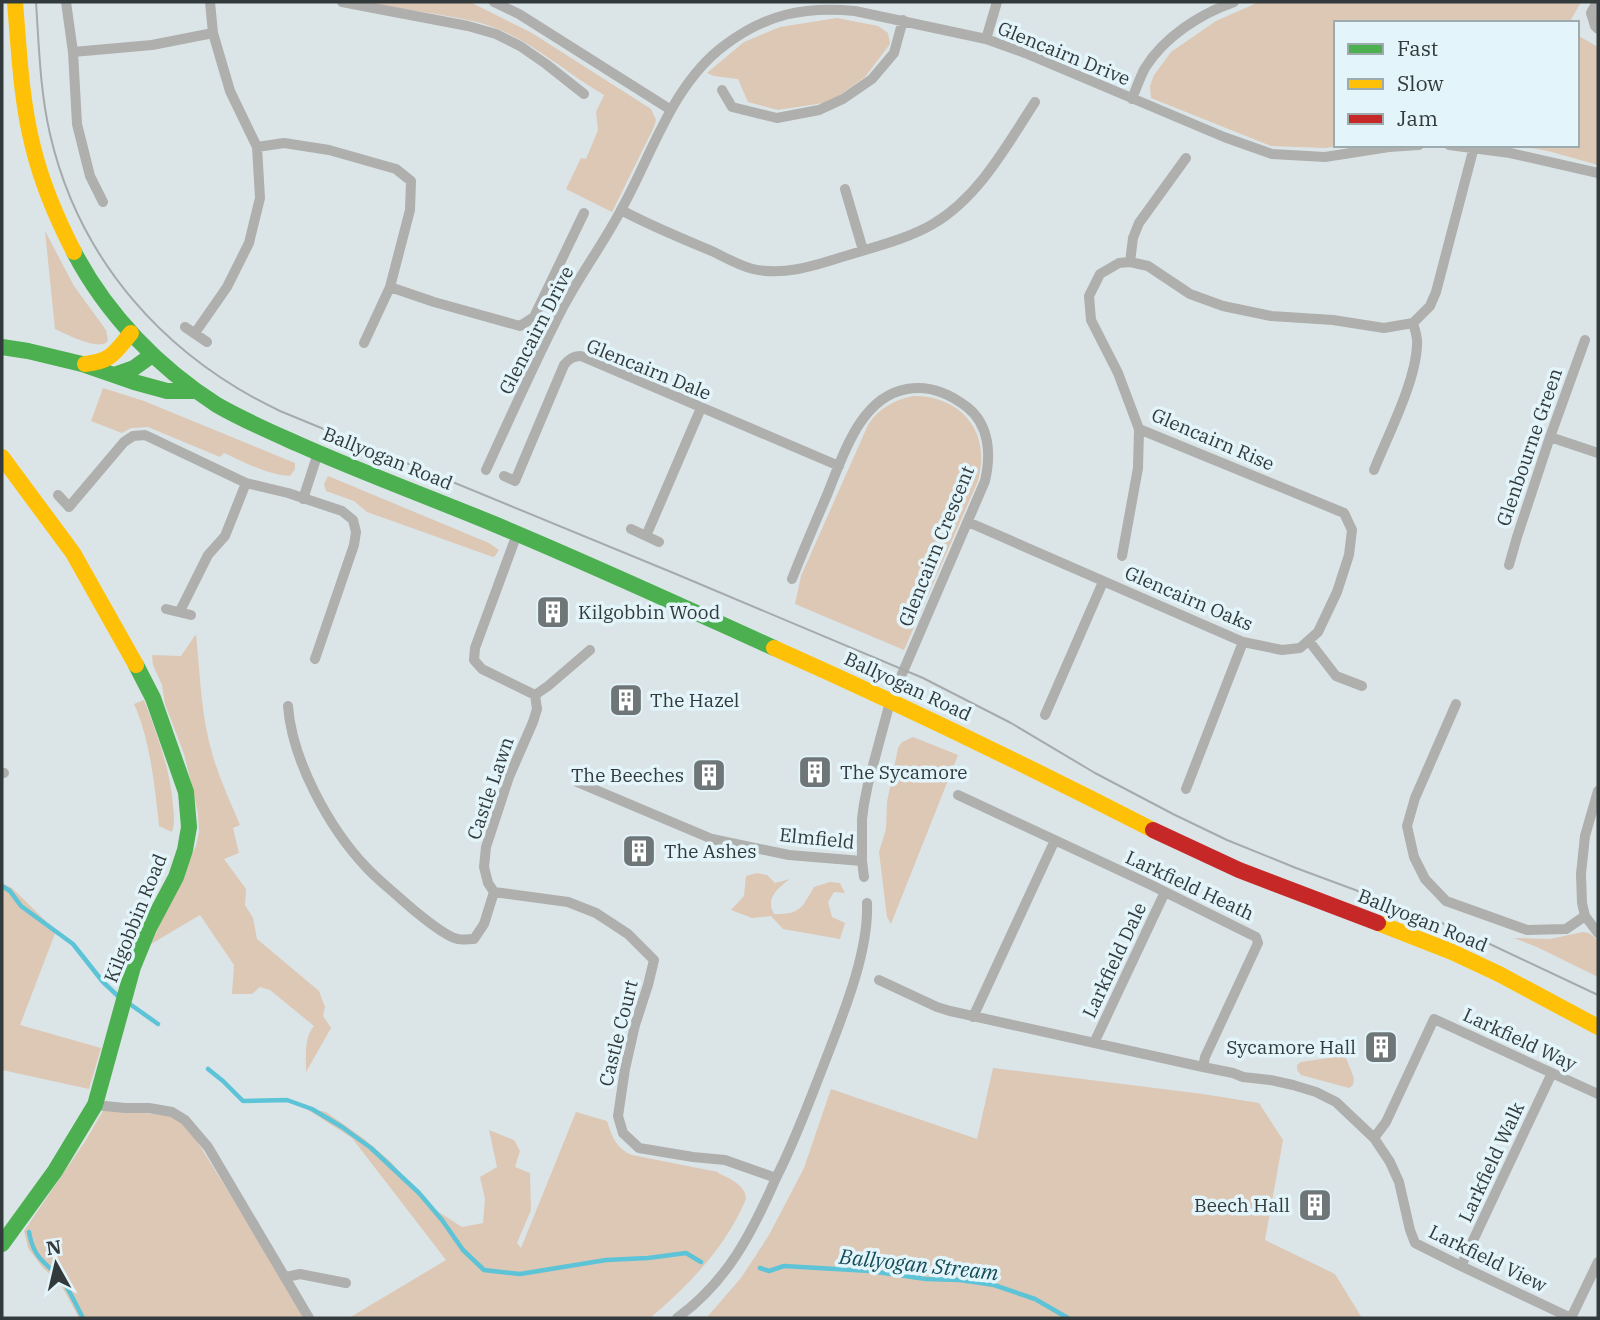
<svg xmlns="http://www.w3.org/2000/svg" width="1600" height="1320" font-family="'IBM Plex Serif',serif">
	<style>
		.green { fill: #ddc7b5 }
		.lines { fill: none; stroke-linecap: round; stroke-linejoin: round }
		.stream { stroke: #5dc3d7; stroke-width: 4.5 }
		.street { stroke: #afafad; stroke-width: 10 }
		.fast { stroke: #4caf50; stroke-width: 16 }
		.slow { stroke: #ffc107; stroke-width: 16 }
		.jam { stroke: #c62828; stroke-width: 16 }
		.tram { stroke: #a6aaaa; stroke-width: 2 }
		.labels { text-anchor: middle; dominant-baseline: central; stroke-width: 7; stroke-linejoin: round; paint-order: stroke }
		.street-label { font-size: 19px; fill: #333a3c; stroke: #e3f5fa }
		.poi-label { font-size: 19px; fill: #333a3c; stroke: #e3f5fa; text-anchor: start }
		.water-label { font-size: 21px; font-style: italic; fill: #144c58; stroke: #e3f5fa }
	</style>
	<rect width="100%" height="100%" fill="#dbe5e8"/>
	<path class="green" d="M365,2H470L532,33L651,109L656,120L654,127L612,212L566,189L581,158L586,159L598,130L596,112L604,95C568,74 537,45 498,29C477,20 452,17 430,13C408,10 387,6 365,2Z
		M1259,2H1581L1569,23H1336V145H1347L1325,148L1271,146L1151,98L1150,86L1154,75L1171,52L1216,21Z
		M837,18L878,26L888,33L890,44L865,77L830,102L778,110L748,102L738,79L714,76L707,73L744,42L780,27Z
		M1577,35L1598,47V165L1548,151L1515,145H1577Z
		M45,231L74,286L106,330L108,341C106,342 105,344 103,344C92,347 65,334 55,329Z
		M103,388L144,401L295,463V469L290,476C268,475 244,462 224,453L220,457L148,427L131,428L122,433L91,421Z
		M913,396C948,395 979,417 981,453C982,463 980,472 978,481L904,650L795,604L801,576L868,425C879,408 894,400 913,396Z
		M328,476L489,543L499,550L495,556L493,557L367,512L354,501L326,491L324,484Z
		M196,634C200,673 201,715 212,753C219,778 230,801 240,825L233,828L239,853L224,859L246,889L245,905L253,918L257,939L319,991L325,1007L323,1016L331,1028L306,1072C306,1057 304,1037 314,1026L270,990L260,987L252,994H232L234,965L200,915L151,944L196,846L199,832L198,813L190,778L184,754L165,704L162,685L153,665L152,655L181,656Z
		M144,700C157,735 170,768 173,805C174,814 175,823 172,832L159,826C155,787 150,739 134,704Z
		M913,737L958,755L891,924L887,917L879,852L886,829L887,802L898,748L902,742Z
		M1157,867L1199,886L1195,896L1152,877Z
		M757,873L767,875L775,883L790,879C778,888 765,898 774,914C801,914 801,909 814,887L830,882L840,883L845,893L834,892L828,902L832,917L845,923L840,939L783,929L771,916L752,918L731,910L744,896L746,876Z
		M2,883L12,888L56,931L20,1025L101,1048L89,1089L2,1070Z
		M1583,932L1589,933L1598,940V977L1537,947L1514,938L1550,939Z
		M1342,1056L1346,1058L1354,1078L1353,1085L1349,1088L1301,1075L1297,1070V1065L1301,1062Z
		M993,1068L1203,1094L1259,1103L1283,1140L1265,1240L1335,1274L1362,1318H655L708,1316L741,1278L769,1235L804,1168L831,1089L977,1139Z
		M305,1108L326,1112L363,1138L391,1162L426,1204L462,1227L483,1223L485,1199L480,1177L497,1167L489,1130L514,1140L520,1151L515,1167L530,1173L531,1210L517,1243L521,1248L576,1112L607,1121C612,1137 616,1148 632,1155L718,1172V1173C729,1178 746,1185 746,1199C726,1247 689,1285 650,1318H349L446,1260L352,1138Z
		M104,1109L174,1116L190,1130L307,1318H79L60,1283L43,1268L28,1248L24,1231L86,1140Z"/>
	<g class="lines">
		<path class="stream" d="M2,886L10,891L21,906L73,944L103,982L119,997
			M127,1002L158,1024
			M208,1069L223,1081L243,1101L287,1100L312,1109L342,1127L371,1148L419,1193L442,1220L463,1250L484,1270L520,1274L606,1260L648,1258L686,1253L701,1262
			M29,1232C34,1262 49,1263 64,1283C71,1293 77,1307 83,1318
			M760,1268L769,1271L784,1266L870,1271L926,1279L960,1280L994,1285L1035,1299L1068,1318"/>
		<path class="street" d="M66,2L73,52L77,124L90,176L103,202
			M342,2L468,26L496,34L520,46L546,64L584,94
			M494,2L519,14L671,110
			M1597,2L1591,13L1595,26L1598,29
			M986,39L997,2
			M73,52L152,45L213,33
			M722,90L732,107L777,118L819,110L843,99L872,79L894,53L903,20
			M1132,99C1136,89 1140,77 1145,68C1164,37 1200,14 1234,2
			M1449,145L1510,153L1598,173
			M257,147L284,143L329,150L396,169L411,181L410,210L390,287L364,343
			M845,189L863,250
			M621,210C651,226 683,239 714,252C726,258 740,266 753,269C783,276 814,266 842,257C870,248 908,239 933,224C979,197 1007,145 1035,102
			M1130,262L1133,238L1139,223L1186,158
			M390,287L434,302L520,326L534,317L584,213
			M1413,323L1430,306L1436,292L1474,147
			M185,327L207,342
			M195,333L227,287L249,243L260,198L257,147L230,91L213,33L210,2
			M1550,437L1598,453
			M486,470C510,418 533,366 559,315C577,279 602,246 621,210C652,155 672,84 725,45C766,14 805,6 855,11L986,39L1025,53L1224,137L1272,154L1325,157L1389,147L1419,145
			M1374,470C1388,435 1416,381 1417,345C1418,338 1415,330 1413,323
			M504,476L515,481L564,365C569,359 573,356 581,356L839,466
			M58,495L69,507L124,442L133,436L145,435L246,483L288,493L342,511L353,520L356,532L354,545L315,659
			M303,499L318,453
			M968,522L1243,642L1282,650L1300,648L1318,632L1337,592L1349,555L1352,530L1344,513L1139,429L1118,373L1091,320L1089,296L1100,274L1119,263L1130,262L1148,266L1190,294L1223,306L1271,316L1333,320L1384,328L1413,323
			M631,529L659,542
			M646,536L701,408
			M1122,556L1138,468L1139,429
			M1509,565L1517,537L1550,437L1585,340
			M166,609L191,615
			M180,611L208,555L225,536L246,483
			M1309,641L1336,676L1362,686
			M535,695L548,686L590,650
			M1456,704L1415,798L1407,826L1414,857L1425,879L1446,901L1527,930L1566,929L1585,916
			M288,706C292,760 329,828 366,867C377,879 390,889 401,899C412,909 445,937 458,939C462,940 469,939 474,939L484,924L494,892
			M1045,715L1103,582
			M2,773H4
			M577,782L712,839L789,855L862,861V819L864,804L868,784L890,702L985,481C991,455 990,425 967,407C950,394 929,385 907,389C860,397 843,456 827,495C815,523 803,551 792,579
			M1186,789L1243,642
			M1598,791L1585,836L1581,874L1582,903L1585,916L1598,933
			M958,795L1149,884L1256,937L1258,943L1205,1057L1203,1067L1233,1073L1243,1077L1270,1080L1293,1085L1316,1092L1336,1102L1374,1138L1390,1162L1399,1182L1410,1230L1415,1243L1461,1266L1571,1318
			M862,861L864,877
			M494,892L568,902L596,913L628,934L654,960L648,985L635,1025L625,1069L618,1116L623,1133L639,1148L693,1157L725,1160L776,1178C795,1141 809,1102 824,1064C842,1017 869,953 867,903
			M494,892L488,883L484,867L486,847L509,777L533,722L537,709L535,695L482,669L474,660L475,648L517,534
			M879,980L937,1007L950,1011L1203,1067
			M973,1017L1055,840
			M1094,1043L1165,892
			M95,1105L125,1108H149L172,1112L185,1120L208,1147L309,1318
			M1374,1138L1386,1122L1434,1019L1598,1094
			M1461,1266L1552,1073
			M286,1277L300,1274L346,1283
			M677,1318C727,1282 752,1233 776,1178
			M1571,1318L1598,1262"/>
		<path class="fast" d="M74,252C107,315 158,367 217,405C243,420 271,432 298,444C363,473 429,497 494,524C588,563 681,606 774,648
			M2,347L28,351L82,364L134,382L167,391H196
			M114,375L134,368L152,355
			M2,1244L55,1171L95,1105L133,967L149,928L176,877L185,850L189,827L186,792L153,698L136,665"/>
		<path class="slow" d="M15,2C19,50 21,100 33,147C42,184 57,219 74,252
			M85,364C112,361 114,353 131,333
			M2,457L73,553L136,665
			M774,648C902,705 1028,766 1153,830
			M1378,923L1452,952L1499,974L1598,1027"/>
		<path class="jam" d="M1153,830L1239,870L1378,923"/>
		<path class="tram" d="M36,2C39,46 40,91 50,134C79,260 164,356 280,411L676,574L923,678L1011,723L1095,773L1173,814L1227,840L1296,868L1420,914L1475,937L1598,995"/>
	</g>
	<defs>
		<g id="building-square" transform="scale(1.75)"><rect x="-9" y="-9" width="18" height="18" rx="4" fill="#6e7678" stroke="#e3f5fa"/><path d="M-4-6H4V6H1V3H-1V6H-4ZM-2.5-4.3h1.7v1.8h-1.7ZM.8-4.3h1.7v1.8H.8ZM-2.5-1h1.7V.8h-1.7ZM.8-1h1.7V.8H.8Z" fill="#fff"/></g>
	</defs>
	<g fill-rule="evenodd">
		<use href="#building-square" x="553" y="612"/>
		<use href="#building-square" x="626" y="700"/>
		<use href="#building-square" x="815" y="772"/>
		<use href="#building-square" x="709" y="775"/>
		<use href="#building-square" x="639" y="851"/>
		<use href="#building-square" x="1381" y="1047"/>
		<use href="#building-square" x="1315" y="1205"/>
	</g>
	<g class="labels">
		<g class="street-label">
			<text transform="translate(1064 53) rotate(22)">Glencairn Drive</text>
			<text transform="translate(536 330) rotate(-63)">Glencairn Drive</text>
			<text transform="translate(649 369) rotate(22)">Glencairn Dale</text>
			<text transform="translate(1213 439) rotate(23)">Glencairn Rise</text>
			<text transform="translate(1529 447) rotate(-71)">Glenbourne Green</text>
			<text transform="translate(388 458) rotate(22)">Ballyogan Road</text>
			<text transform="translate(936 546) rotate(-68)">Glencairn Crescent</text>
			<text transform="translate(1189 598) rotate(23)">Glencairn Oaks</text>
			<text transform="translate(908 686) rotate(25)">Ballyogan Road</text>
			<text transform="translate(490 788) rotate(-71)">Castle Lawn</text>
			<text transform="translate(817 838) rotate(6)">Elmfield</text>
			<text transform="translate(1190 885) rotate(25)">Larkfield Heath</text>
			<text transform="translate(135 918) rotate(-68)">Kilgobbin Road</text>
			<text transform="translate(1423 920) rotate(22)">Ballyogan Road</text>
			<text transform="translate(1114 960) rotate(-65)">Larkfield Dale</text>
			<text transform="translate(618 1033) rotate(-76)">Castle Court</text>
			<text transform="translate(1520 1039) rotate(25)">Larkfield Way</text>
			<text transform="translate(1491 1162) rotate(-65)">Larkfield Walk</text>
			<text transform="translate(1488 1258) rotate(26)">Larkfield View</text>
		</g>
		<g class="poi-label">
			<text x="578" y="612">Kilgobbin Wood</text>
			<text x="650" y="700">The Hazel</text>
			<text x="840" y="772">The Sycamore</text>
			<text x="684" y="775" text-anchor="end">The Beeches</text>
			<text x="664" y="851">The Ashes</text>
			<text x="1356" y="1047" text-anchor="end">Sycamore Hall</text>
			<text x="1290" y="1205" text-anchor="end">Beech Hall</text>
		</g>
		<g class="water-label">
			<text transform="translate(919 1264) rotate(6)">Ballyogan Stream</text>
		</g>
	</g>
	<rect width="1600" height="1320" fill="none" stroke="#333a3c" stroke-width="7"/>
	<rect x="1334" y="21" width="245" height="126" fill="#e3f5fa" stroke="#9daaae" stroke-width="2"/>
	<rect x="1348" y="44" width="35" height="10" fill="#4caf50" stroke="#9daaae" stroke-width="2"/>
	<text x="1397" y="56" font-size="21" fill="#333a3c">Fast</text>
	<rect x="1348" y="79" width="35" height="10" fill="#ffc107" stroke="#9daaae" stroke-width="2"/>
	<text x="1397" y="91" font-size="21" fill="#333a3c">Slow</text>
	<rect x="1348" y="114" width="35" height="10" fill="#c62828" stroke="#9daaae" stroke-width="2"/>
	<text x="1397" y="126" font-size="21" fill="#333a3c">Jam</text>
	<g transform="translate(56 1264) rotate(352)" stroke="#e3f5fa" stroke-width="5" paint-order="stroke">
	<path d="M0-5L12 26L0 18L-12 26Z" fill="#333a3c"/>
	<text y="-10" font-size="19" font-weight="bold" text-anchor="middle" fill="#333a3c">N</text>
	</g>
</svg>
